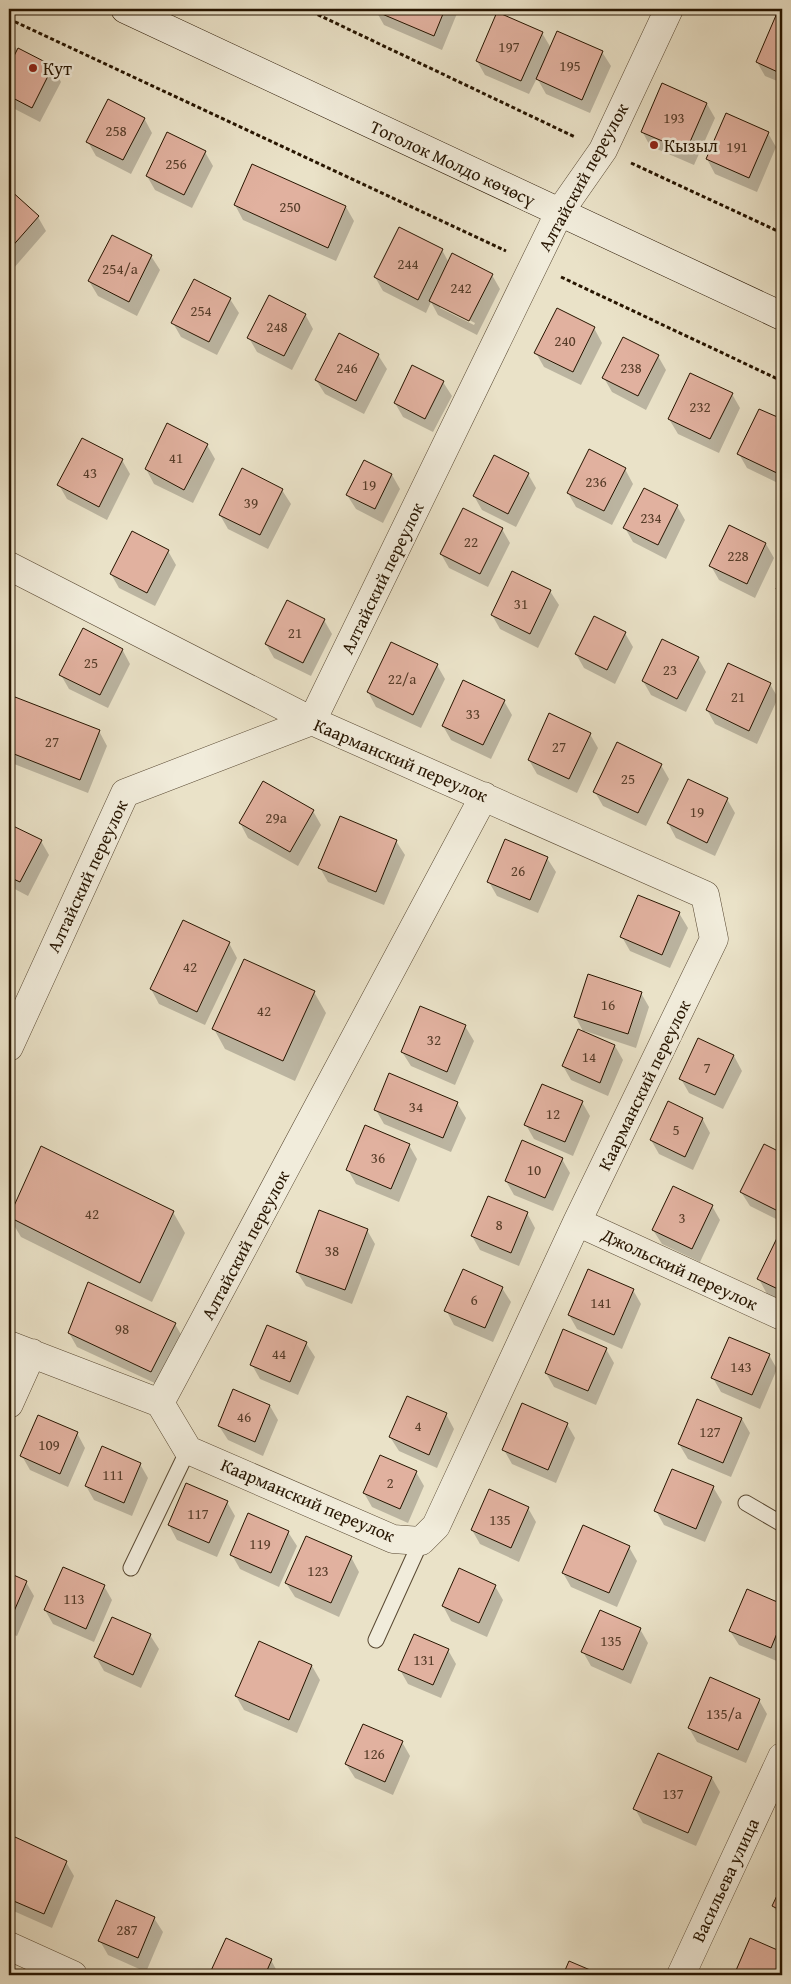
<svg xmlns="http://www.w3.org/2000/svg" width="791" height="1984" font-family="'Gentium Book Plus',serif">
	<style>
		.shadow { fill: #0003; fill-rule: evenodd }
		.building { fill: #e1b19f; stroke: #271500 }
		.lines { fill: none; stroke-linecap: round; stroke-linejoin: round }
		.service-casing { stroke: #584832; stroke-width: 17 }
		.minor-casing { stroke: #584832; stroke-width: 29 }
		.secondary-casing { stroke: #271500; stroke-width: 29 }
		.path { stroke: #271500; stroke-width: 3; stroke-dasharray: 4 2.5; stroke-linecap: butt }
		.service { stroke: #f1ecdb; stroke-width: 15 }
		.minor { stroke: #f1ecdb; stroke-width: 28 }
		.secondary { stroke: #f1ecdb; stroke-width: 28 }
		.poi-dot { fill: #8f2418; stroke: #f1ecdb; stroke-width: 2 }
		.labels { text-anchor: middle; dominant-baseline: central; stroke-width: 5; stroke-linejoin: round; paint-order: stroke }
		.number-label { font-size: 15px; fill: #563c28 }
		.poi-label { font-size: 18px; fill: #271500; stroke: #f1ecdb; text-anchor: start }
		.street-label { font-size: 18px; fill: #271500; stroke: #f1ecdb }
	</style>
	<rect width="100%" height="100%" fill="#eae2c8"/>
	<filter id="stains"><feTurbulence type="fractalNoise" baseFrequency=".004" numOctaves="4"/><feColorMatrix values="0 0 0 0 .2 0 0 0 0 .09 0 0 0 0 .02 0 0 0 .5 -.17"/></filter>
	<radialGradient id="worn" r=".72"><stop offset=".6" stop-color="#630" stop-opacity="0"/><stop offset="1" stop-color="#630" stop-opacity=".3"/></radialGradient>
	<path class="shadow" d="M351,9H369L366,15Z
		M377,9H456L458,11L442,50L384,25L376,11Z
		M777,15L782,17V83L765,76L757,62Z
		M542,33L551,48L602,52L611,66L590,113L546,94L537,78L529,94L485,75L477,61Z
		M9,35L17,50L53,67L61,82L40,122L9,106Z
		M663,85L707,104L715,118L694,165L650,146L642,131Z
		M144,118L152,133L131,174L96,156L88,142Z
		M768,133L776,147L757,192L715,174L707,159Z
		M205,152L213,166L192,208L155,190L147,176Z
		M9,191L38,217L46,231L13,269L9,265Z
		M235,205L346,207L354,221L336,261L243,220Z
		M112,236L151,256L160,270L137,316L98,296L89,281Z
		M442,250L449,263L492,275L500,289L477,335L438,315L431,302L426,313L383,291L375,277ZM440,305L475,323L474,325L440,308Z
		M230,299L239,313L217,355L181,337L173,323Z
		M305,314L313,329L292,370L257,352L249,338Z
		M594,328L602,343L581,385L544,367L536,353Z
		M378,355L387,369L364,414L325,394L316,380Z
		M658,356L666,370L646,410L612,392L604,378Z
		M413,367L443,382L452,396L433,432L403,417L395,403Z
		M732,394L740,408L719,453L678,434L669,419Z
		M760,410L782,421V485L747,468L739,454Z
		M207,445L215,459L193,503L154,484L146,469Z
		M122,460L130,474L107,520L67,499L59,485Z
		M365,461L392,475L400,489L383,523L356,509L347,495Z
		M625,469L633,484L612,525L576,507L568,493Z
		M528,474L536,488L516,527L482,510L474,496Z
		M282,490L291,504L268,549L228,529L220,515Z
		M677,506L685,520L666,559L633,542L625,528Z
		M502,529L510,543L488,587L449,568L441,554Z
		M766,544L774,558L755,598L719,580L711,566Z
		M168,551L176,565L155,606L119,588L111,574Z
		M512,573L550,591L559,605L538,648L500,629L492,615Z
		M782,579V597L778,588Z
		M324,620L332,634L311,676L274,658L266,644Z
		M625,633L633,647L615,684L584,668L576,654Z
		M122,649L130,664L108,708L69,689L61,675Z
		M698,658L706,672L686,712L651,695L643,681Z
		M437,665L445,679L421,728L376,707L368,692Z
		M770,684L778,698L757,744L715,724L707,710Z
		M15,699L99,731L107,746L88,793L9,762V716Z
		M504,701L512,715L491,759L451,740L443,726Z
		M590,734L598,748L577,793L537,774L529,760Z
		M661,765L669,779L646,826L603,806L595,792Z
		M727,799L735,813L715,856L676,838L668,823Z
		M313,811L321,825L298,866L248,838L240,823Z
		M9,825L41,841L49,855L28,896L9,886Z
		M396,841L405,855L384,905L328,882L320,868Z
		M547,858L556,872L538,913L497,896L489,882Z
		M639,896L679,913L688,928L670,968L630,951L622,937Z
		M229,943L237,958L205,1025L159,1004L151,989Z
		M314,992L326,1013L295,1081L225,1049L214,1029Z
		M641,993L649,1007L636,1048L585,1031V1033L615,1046L623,1060L608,1096L571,1080L563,1066L584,1033L575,1016Z
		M465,1026L474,1041L455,1085L411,1066L402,1052Z
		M699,1040L734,1056L742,1071L723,1109L689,1093L681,1079Z
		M582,1102L590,1116L573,1156L534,1139L526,1125Z
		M457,1103L466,1118L451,1152L384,1124L376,1110Z
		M702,1118L710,1133L693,1170L659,1154L651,1140Z
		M409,1145L417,1159L399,1202L356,1184L348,1170Z
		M764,1145L782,1154V1222L750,1206L741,1192Z
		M42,1148L173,1212L185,1233L152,1302L21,1237L9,1217Z
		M562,1159L570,1173L553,1211L514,1195L506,1181Z
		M712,1206L720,1220L700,1262L662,1244L653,1230Z
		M527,1213L535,1228L519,1266L480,1250L472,1236Z
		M367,1230L375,1244L352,1304L306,1286L297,1272Z
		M778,1240L782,1242V1301L767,1294L759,1279Z
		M502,1288L511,1302L493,1342L454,1325L446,1310Z
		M633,1290L641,1304L622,1349L577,1329L569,1315Z
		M175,1324L183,1338L159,1385L77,1347L69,1333Z
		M306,1343L315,1357L298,1395L260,1379L252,1365Z
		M606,1349L614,1363L596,1405L554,1387L546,1373Z
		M769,1355L777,1369L760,1409L721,1392L713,1378Z
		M698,1401L742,1419L750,1433L731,1477L688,1459L679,1444Z
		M270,1406L278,1420L263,1456L228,1440L219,1426Z
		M446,1414L454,1429L437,1468L399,1451L390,1437Z
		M567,1424L575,1438L556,1483L512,1464L504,1450Z
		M77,1433L85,1448L68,1487L30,1470L22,1456Z
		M140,1464L148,1478L132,1516L94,1500L86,1486Z
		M673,1470L713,1487L722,1502L705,1542L664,1525L656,1511Z
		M416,1472L424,1486L408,1523L372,1507L364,1493Z
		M227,1502L235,1516L217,1557L177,1540L169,1525Z
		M528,1508L536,1522L519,1562L480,1544L472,1530Z
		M288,1532L297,1546L279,1587L240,1569L232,1555Z
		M629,1547L637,1561L617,1607L571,1587L563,1573Z
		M351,1557L359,1572L339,1617L295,1597L286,1583Z
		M9,1574L26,1582L34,1596L17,1636L9,1633Z
		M104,1586L112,1600L94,1642L53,1624L45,1610Z
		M495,1586L503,1600L487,1637L451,1621L443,1606Z
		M747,1591L782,1605V1653L779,1662L739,1645L730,1631Z
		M113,1619L150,1635L159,1649L141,1688L104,1671L96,1657Z
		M640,1629L648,1643L631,1684L591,1666L583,1652Z
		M448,1650L456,1664L441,1698L408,1684L400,1670Z
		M312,1666L320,1680L297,1733L244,1710L236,1696Z
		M759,1700L767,1714L746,1763L697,1742L689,1728Z
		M402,1742L410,1756L393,1795L355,1778L346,1764Z
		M712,1778L720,1792L696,1846L643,1823L635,1809Z
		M15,1839L66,1862L74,1876L52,1928L9,1909V1854Z
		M782,1888V1920L773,1906Z
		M154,1918L163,1932L146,1972L108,1955L100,1941Z
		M226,1940L271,1960L279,1975H211Z
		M751,1940L782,1954V1975H736Z"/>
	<path class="building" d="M376,9H445L434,36L375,11Z
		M497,12L543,32L521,81L476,61Z
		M777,13L782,16V74L756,62Z
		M557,31L603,51L582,100L536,79Z
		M18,48L53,66L32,108L9,96V66Z
		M662,83L707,103L686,151L641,132Z
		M108,99L145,118L123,160L86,142Z
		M726,113L769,132L749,178L706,159Z
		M167,132L206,151L184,195L146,176Z
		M252,164L346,206L328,248L234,205Z
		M9,189L39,216L9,250Z
		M399,227L443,249L418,300L374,277Z
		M112,235L152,255L129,302L88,281Z
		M452,253L493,274L469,321L429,301Z
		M194,279L231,298L209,342L171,323Z
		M269,295L306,314L284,356L247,338Z
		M557,308L595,327L573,372L534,353Z
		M339,333L379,354L356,401L315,380Z
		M623,337L659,355L638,396L602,378Z
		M412,365L444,381L425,419L394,403Z
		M690,373L733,393L710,439L668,419Z
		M759,409L782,419V466L779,474L737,454Z
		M167,423L208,444L184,490L145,469Z
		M82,438L123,459L99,507L57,485Z
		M589,449L626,468L604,511L567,493Z
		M494,455L529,473L508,514L473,496Z
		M364,460L392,474L375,509L346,495Z
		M242,468L283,489L260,535L219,515Z
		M644,488L678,505L658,545L623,528Z
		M463,508L503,528L480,574L440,554Z
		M729,525L766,543L747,584L709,566Z
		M132,531L169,550L147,593L110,574Z
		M512,571L551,590L530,634L491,615Z
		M782,576V591L776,589Z
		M287,600L325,619L303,663L265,644Z
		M594,616L626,632L607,670L575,654Z
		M83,628L123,649L100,695L59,675Z
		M662,639L699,657L677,699L642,681Z
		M391,642L438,664L413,715L367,692Z
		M728,663L771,683L749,731L706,710Z
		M463,680L505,700L483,745L442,726Z
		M15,697L100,730L80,780L9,752V713Z
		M549,713L591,733L569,779L528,760Z
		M617,742L662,764L638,813L593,792Z
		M688,779L728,798L707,843L667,823Z
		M263,781L314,810L290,852L239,823Z
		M340,816L397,840L376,892L318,868Z
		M9,824L42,840L20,882L9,877Z
		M505,839L548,857L530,900L487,882Z
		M638,895L680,912L662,955L620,937Z
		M183,920L230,942L197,1012L150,989Z
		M244,959L315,991L283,1061L212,1029Z
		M588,974L642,992L628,1034L574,1017Z
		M420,1006L466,1025L447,1072L401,1052Z
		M578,1029L615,1045L600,1083L562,1066Z
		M698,1038L734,1055L715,1095L679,1079Z
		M389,1073L458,1102L443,1138L374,1110Z
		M542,1084L583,1101L565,1142L524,1125Z
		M668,1101L703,1118L685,1157L650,1140Z
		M365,1125L410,1144L391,1189L346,1170Z
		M522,1140L563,1158L545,1198L505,1181Z
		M764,1144L782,1153V1213L740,1192Z
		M41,1146L174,1211L140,1283L9,1217Z
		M673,1186L713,1205L692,1249L652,1230Z
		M488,1196L528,1212L511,1253L471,1236Z
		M319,1210L368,1229L345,1290L296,1272Z
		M777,1238L782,1241V1291L757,1279Z
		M463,1269L503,1287L485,1328L444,1311Z
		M588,1269L634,1289L614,1335L568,1315Z
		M88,1282L176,1323L151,1372L68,1333Z
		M267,1325L307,1342L290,1382L250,1365Z
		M563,1329L607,1348L588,1391L545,1373Z
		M729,1337L770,1354L752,1395L711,1378Z
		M233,1389L270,1405L255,1442L218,1426Z
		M407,1396L447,1413L429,1455L389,1437Z
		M697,1399L742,1418L723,1463L678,1444Z
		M522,1403L568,1423L548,1470L502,1450Z
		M38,1415L78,1432L60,1474L20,1456Z
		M102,1446L141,1463L124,1503L85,1486Z
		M380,1455L417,1471L400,1509L363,1493Z
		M672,1469L714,1486L696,1529L654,1511Z
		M186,1483L228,1501L209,1543L168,1525Z
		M489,1489L529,1507L511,1548L471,1530Z
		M248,1513L289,1531L271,1573L230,1555Z
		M583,1525L630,1546L609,1593L562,1573Z
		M306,1536L352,1556L331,1603L285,1583Z
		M63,1567L105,1585L86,1629L44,1610Z
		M459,1568L496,1585L479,1623L442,1606Z
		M9,1573L27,1581L9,1623Z
		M747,1589L782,1604V1621L771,1648L729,1631Z
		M600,1610L641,1628L623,1670L581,1652Z
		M112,1617L151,1634L133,1675L94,1657Z
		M414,1634L449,1649L433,1685L398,1670Z
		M259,1641L312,1665L289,1720L235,1696Z
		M710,1677L760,1699L738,1750L688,1728Z
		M363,1724L403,1741L385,1782L345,1764Z
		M658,1753L712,1777L688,1833L633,1809Z
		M15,1837L67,1861L44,1914L9,1899V1851Z
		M782,1885V1911L772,1906Z
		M116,1900L155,1917L138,1958L98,1941Z
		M226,1938L272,1959L265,1975H209Z
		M750,1938L782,1952V1975H734Z
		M569,1961L602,1975H563Z"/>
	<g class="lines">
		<g class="service-casing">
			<path id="service" d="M746,1503L782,1524
				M131,1568L188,1450
				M376,1640L421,1541"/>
		</g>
		<g class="minor-casing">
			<path id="minor" d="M9,566L312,721L705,895L714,939L577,1222L436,1526L421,1541L393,1539L188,1450L160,1403L9,1345
				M9,1047L125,793L312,721L559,213L603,150L669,9
				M577,1222L782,1316
				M160,1403L484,796
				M9,1404L32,1353
				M9,1946L73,1975
				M681,1975L782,1757"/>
		</g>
		<g class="secondary-casing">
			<path id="secondary" d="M125,9L782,316"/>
		</g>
		<path class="path" d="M306,9L575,137
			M9,19L506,251
			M631,163L782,233
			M561,277L782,381"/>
		<use href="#service" class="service"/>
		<use href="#minor" class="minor"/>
		<use href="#secondary" class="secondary"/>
	</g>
	<g class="poi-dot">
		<circle cx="33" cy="68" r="5"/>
		<circle cx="654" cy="145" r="5"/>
	</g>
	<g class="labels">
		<g class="number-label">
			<text x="509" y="46">197</text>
			<text x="570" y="65">195</text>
			<text x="674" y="117">193</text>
			<text x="116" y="130">258</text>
			<text x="737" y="146">191</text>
			<text x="176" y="163">256</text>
			<text x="290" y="206">250</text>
			<text x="408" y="263">244</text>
			<text x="120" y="268">254/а</text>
			<text x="461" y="287">242</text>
			<text x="201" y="310">254</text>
			<text x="277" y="326">248</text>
			<text x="565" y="340">240</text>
			<text x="347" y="367">246</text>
			<text x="631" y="367">238</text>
			<text x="700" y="406">232</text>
			<text x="176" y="457">41</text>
			<text x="90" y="472">43</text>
			<text x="596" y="481">236</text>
			<text x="369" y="484">19</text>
			<text x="251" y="502">39</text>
			<text x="651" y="517">234</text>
			<text x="471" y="541">22</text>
			<text x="738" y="555">228</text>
			<text x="521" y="603">31</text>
			<text x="295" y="632">21</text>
			<text x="91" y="662">25</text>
			<text x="670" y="669">23</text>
			<text x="402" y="678">22/а</text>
			<text x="738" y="696">21</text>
			<text x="473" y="713">33</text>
			<text x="52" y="741">27</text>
			<text x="559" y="746">27</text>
			<text x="628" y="778">25</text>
			<text x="697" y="811">19</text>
			<text x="276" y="817">29а</text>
			<text x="518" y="870">26</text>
			<text x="190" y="966">42</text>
			<text x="608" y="1004">16</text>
			<text x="264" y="1010">42</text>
			<text x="434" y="1039">32</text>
			<text x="589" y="1056">14</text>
			<text x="707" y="1067">7</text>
			<text x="416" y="1106">34</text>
			<text x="553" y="1113">12</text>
			<text x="676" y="1129">5</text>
			<text x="378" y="1157">36</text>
			<text x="534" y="1169">10</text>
			<text x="92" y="1213">42</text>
			<text x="682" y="1217">3</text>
			<text x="499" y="1224">8</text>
			<text x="332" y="1250">38</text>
			<text x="474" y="1299">6</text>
			<text x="601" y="1302">141</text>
			<text x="122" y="1328">98</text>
			<text x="279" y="1353">44</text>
			<text x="741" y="1366">143</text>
			<text x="244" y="1416">46</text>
			<text x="418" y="1425">4</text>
			<text x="710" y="1431">127</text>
			<text x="49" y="1444">109</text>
			<text x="113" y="1474">111</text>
			<text x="390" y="1482">2</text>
			<text x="198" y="1513">117</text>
			<text x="500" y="1519">135</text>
			<text x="260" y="1543">119</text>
			<text x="318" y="1570">123</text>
			<text x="74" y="1598">113</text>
			<text x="611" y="1640">135</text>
			<text x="424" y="1659">131</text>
			<text x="724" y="1713">135/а</text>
			<text x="374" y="1753">126</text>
			<text x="673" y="1793">137</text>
			<text x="127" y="1929">287</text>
		</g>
		<g class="poi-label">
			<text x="43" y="68">Кут</text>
			<text x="664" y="145">Кызыл</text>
		</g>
		<g class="street-label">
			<text transform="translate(453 163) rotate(25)">Тоголок Молдо көчөсү</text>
			<text transform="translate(583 177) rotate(-61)">Алтайский переулок</text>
			<text transform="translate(382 578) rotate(-64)">Алтайский переулок</text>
			<text transform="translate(401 760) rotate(23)">Каарманский переулок</text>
			<text transform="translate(87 876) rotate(-65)">Алтайский переулок</text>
			<text transform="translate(644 1085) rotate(-64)">Каарманский переулок</text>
			<text transform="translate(245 1245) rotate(-62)">Алтайский переулок</text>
			<text transform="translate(680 1269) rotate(25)">Джольский переулок</text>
			<text transform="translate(308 1500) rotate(23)">Каарманский переулок</text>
			<text transform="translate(725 1880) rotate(-65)">Васильева улица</text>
		</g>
	</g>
	<rect width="791" height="1984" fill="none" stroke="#eae2c8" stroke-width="30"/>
	<rect x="10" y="10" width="771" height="1964" fill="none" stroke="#271500" stroke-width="2.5"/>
	<rect x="15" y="15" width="761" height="1954" fill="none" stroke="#271500"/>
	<rect width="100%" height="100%" filter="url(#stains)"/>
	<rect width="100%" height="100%" fill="url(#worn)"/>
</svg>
